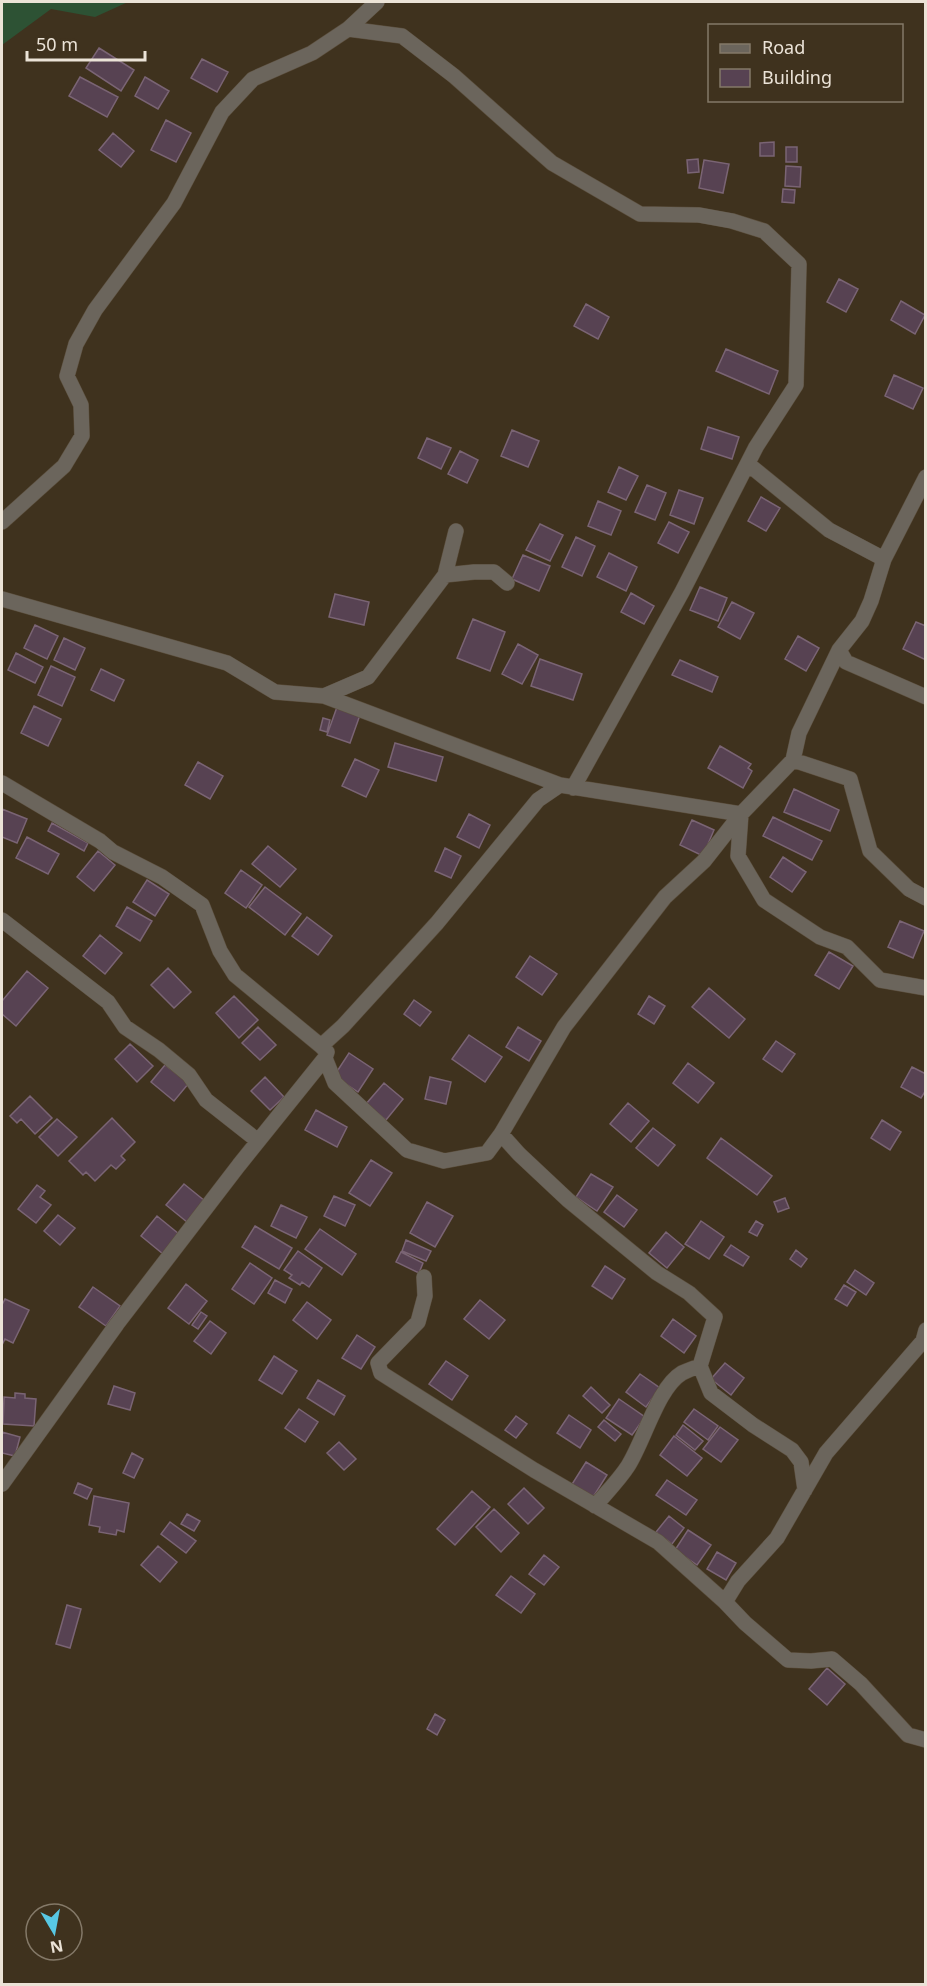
<svg xmlns="http://www.w3.org/2000/svg" width="927" height="1986" font-family="'Noto Sans',sans-serif">
	<style>
		.green { fill: #2d5234 }
		.building { fill: #574252; stroke: #7a6474; stroke-width: 1.5 }
		.lines { fill: none; stroke-linecap: round; stroke-linejoin: round }
		.street-casing { stroke: #5b4e3c; stroke-width: 16 }
		.street { stroke: #6b655c; stroke-width: 15 }
	</style>
	<rect width="100%" height="100%" fill="#3f321e"/>
	<path class="green" d="M2,2H128L95,17L51,9L2,45Z"/>
	<path class="building" d="M99,48L134,70L121,91L86,68Z
		M202,59L228,72L217,92L191,78Z
		M80,77L118,97L107,117L69,96Z
		M145,77L169,91L158,109L135,96Z
		M166,120L191,133L176,162L151,150Z
		M113,133L134,151L121,167L99,150Z
		M774,142V156H760V143Z
		M786,147H797V162H786Z
		M698,159L699,172L688,173L687,160Z
		M704,160L729,164L723,193L699,188Z
		M786,166L801,167L800,187L785,186Z
		M783,189L795,190L794,203L782,202Z
		M839,279L858,289L846,312L827,302Z
		M901,301L925,315L915,334L891,320Z
		M586,304L609,317L598,339L574,326Z
		M726,349L778,371L769,394L716,371Z
		M894,375L923,388L913,409L885,396Z
		M708,427L739,437L732,459L701,449Z
		M512,430L539,441L528,467L501,456Z
		M427,438L451,448L441,469L418,458Z
		M460,451L478,460L467,483L448,474Z
		M619,467L638,476L626,500L608,492Z
		M647,485L666,493L655,520L635,512Z
		M679,490L703,498L694,524L670,515Z
		M761,497L780,508L766,531L748,521Z
		M598,501L621,511L611,535L588,526Z
		M669,522L689,532L678,553L658,543Z
		M540,524L563,535L550,561L526,550Z
		M576,537L595,546L582,576L562,567Z
		M609,553L637,567L626,591L597,577Z
		M523,555L550,566L539,591L512,579Z
		M700,587L727,598L718,621L690,610Z
		M631,593L654,606L644,624L621,612Z
		M335,594L369,602L364,625L329,617Z
		M732,602L754,613L740,639L718,627Z
		M473,619L505,632L490,671L457,658Z
		M916,622L926,626V660L903,649Z
		M35,625L58,636L47,659L24,648Z
		M798,636L819,648L806,671L785,659Z
		M64,638L85,648L75,670L54,660Z
		M518,644L538,655L522,684L502,674Z
		M16,653L43,667L35,683L8,670Z
		M540,659L582,674L573,700L531,686Z
		M680,660L718,677L712,692L672,675Z
		M51,666L75,677L62,706L38,695Z
		M101,669L124,680L114,701L91,690Z
		M34,706L61,719L48,746L21,733Z
		M337,707L360,715L350,743L327,735Z
		M323,718L330,720L327,732L320,730Z
		M395,743L443,757L436,781L388,767Z
		M720,746L751,764L748,768L752,771L743,788L708,768Z
		M355,759L379,770L366,797L342,786Z
		M198,762L223,776L210,799L185,785Z
		M794,789L839,810L830,831L784,812Z
		M2,809L27,819L17,843L2,837Z
		M469,814L490,825L479,848L457,837Z
		M773,817L822,841L812,860L763,836Z
		M692,820L714,830L703,856L680,845Z
		M52,823L88,843L84,851L48,831Z
		M27,837L59,854L48,874L16,858Z
		M268,846L296,869L280,887L252,864Z
		M445,848L461,856L451,878L435,871Z
		M98,851L115,865L94,891L77,877Z
		M783,857L806,872L792,892L770,877Z
		M241,870L262,885L246,908L225,893Z
		M147,880L169,894L155,916L133,902Z
		M265,887L301,914L285,935L249,907Z
		M127,907L152,921L140,941L116,926Z
		M307,917L332,936L318,955L292,936Z
		M900,921L924,931L913,958L888,947Z
		M100,935L122,953L105,974L83,956Z
		M829,952L853,966L839,989L815,975Z
		M530,956L557,974L542,995L516,977Z
		M168,968L191,992L174,1008L151,985Z
		M27,971L48,988L16,1026L2,1014V1001Z
		M709,988L745,1019L729,1038L692,1007Z
		M234,996L258,1020L239,1038L216,1013Z
		M649,996L665,1006L654,1024L638,1014Z
		M414,1000L431,1012L420,1026L404,1014Z
		M258,1027L276,1045L260,1060L242,1043Z
		M518,1027L541,1041L529,1061L506,1047Z
		M469,1035L502,1057L485,1082L452,1059Z
		M776,1041L795,1054L782,1072L763,1059Z
		M130,1044L153,1066L137,1082L115,1059Z
		M349,1053L373,1069L358,1092L334,1076Z
		M688,1063L714,1083L698,1103L673,1083Z
		M165,1065L189,1083L174,1101L151,1082Z
		M912,1067L926,1074V1090L921,1098L901,1087Z
		M265,1077L284,1097L270,1110L251,1091Z
		M430,1077L451,1082L446,1104L425,1099Z
		M384,1083L403,1099L386,1120L366,1104Z
		M30,1096L52,1118L35,1134L21,1119L17,1123L10,1116Z
		M628,1103L649,1121L631,1142L610,1124Z
		M316,1110L347,1127L337,1147L305,1130Z
		M112,1118L135,1142L121,1156L125,1160L116,1169L111,1165L95,1181L86,1172L83,1175L69,1161Z
		M57,1119L77,1137L58,1156L39,1137Z
		M882,1120L901,1132L890,1150L871,1138Z
		M653,1128L675,1145L658,1166L636,1148Z
		M721,1138L772,1176L757,1195L707,1158Z
		M371,1160L392,1173L370,1206L349,1193Z
		M591,1174L613,1187L597,1211L576,1197Z
		M184,1184L205,1201L187,1222L166,1205Z
		M37,1185L45,1191L40,1197L51,1205L36,1223L18,1209Z
		M617,1195L637,1210L624,1227L604,1212Z
		M334,1196L355,1205L345,1226L324,1216Z
		M785,1198L789,1208L778,1212L774,1202Z
		M427,1202L453,1216L435,1247L410,1233Z
		M281,1205L307,1217L296,1238L271,1226Z
		M58,1215L75,1228L60,1245L44,1231Z
		M157,1216L179,1234L163,1254L141,1236Z
		M701,1221L724,1237L709,1259L685,1244Z
		M756,1221L763,1225L757,1236L749,1232Z
		M255,1226L292,1248L279,1269L242,1247Z
		M320,1229L356,1254L342,1275L305,1249Z
		M666,1232L684,1247L667,1268L649,1253Z
		M406,1240L431,1251L426,1261L402,1251Z
		M731,1245L749,1257L743,1266L724,1255Z
		M796,1250L807,1259L801,1267L790,1259Z
		M298,1251L322,1268L309,1287L302,1282L300,1285L289,1278L292,1275L284,1270Z
		M401,1252L423,1263L419,1273L396,1262Z
		M250,1263L272,1278L254,1304L232,1289Z
		M605,1266L625,1279L612,1299L592,1286Z
		M855,1270L874,1283L866,1295L847,1282Z
		M275,1280L292,1289L285,1303L268,1293Z
		M186,1284L207,1301L189,1324L168,1308Z
		M844,1285L856,1292L847,1306L835,1299Z
		M93,1287L120,1306L106,1326L79,1307Z
		M5,1299L29,1310L13,1343L5,1339L2,1345V1305Z
		M480,1300L505,1320L489,1339L464,1319Z
		M307,1302L331,1320L317,1339L293,1320Z
		M201,1312L207,1316L198,1329L192,1325Z
		M673,1319L696,1336L684,1353L661,1336Z
		M210,1321L226,1333L211,1354L194,1341Z
		M357,1335L375,1347L361,1369L342,1358Z
		M274,1356L297,1371L282,1394L259,1380Z
		M446,1361L468,1376L452,1400L429,1384Z
		M725,1363L744,1378L731,1395L711,1379Z
		M640,1374L660,1388L646,1407L626,1392Z
		M318,1380L345,1396L334,1415L307,1398Z
		M114,1386L135,1393L130,1410L108,1404Z
		M591,1387L610,1405L602,1413L583,1396Z
		M15,1393L25,1394V1398L36,1399L34,1426L3,1424L4,1397L15,1398Z
		M619,1399L645,1417L632,1435L606,1418Z
		M299,1409L318,1422L305,1442L285,1428Z
		M694,1409L718,1426L708,1440L684,1422Z
		M569,1415L591,1430L580,1448L557,1433Z
		M516,1416L527,1424L516,1438L505,1430Z
		M604,1420L621,1434L615,1441L598,1427Z
		M683,1425L703,1441L695,1450L676,1435Z
		M720,1427L738,1440L721,1462L703,1449Z
		M2,1432L20,1437L15,1456L2,1453Z
		M674,1436L702,1458L687,1476L660,1455Z
		M339,1442L356,1459L344,1470L327,1453Z
		M132,1453L143,1459L134,1478L123,1473Z
		M586,1462L607,1475L590,1502L569,1489Z
		M667,1480L697,1500L686,1515L656,1495Z
		M78,1483L92,1489L87,1499L74,1493Z
		M524,1488L544,1508L528,1524L508,1504Z
		M472,1491L490,1507L455,1545L437,1529Z
		M94,1496L129,1503L124,1532L117,1530L116,1535L99,1532L100,1527L89,1525Z
		M494,1509L519,1533L501,1552L476,1527Z
		M187,1514L200,1521L194,1531L181,1524Z
		M669,1516L684,1528L672,1544L656,1532Z
		M170,1522L196,1541L186,1553L161,1534Z
		M688,1530L711,1545L697,1565L675,1550Z
		M158,1546L177,1562L160,1582L141,1565Z
		M717,1552L736,1563L726,1580L707,1569Z
		M544,1555L559,1567L544,1585L529,1574Z
		M511,1576L535,1594L521,1613L496,1595Z
		M67,1605L81,1609L70,1648L56,1644Z
		M827,1668L845,1684L827,1705L809,1689Z
		M435,1714L445,1720L437,1735L427,1729Z"/>
	<g class="lines">
		<g class="street-casing">
			<path id="street" d="M348,29L402,36L454,76L552,163L640,214L699,215L732,221L764,231L799,264L796,385L756,447L682,592L573,788
				M748,464L829,530L884,559
				M2,522L64,466L82,436L81,405L67,376L76,344L95,310L174,203L222,112L253,79L312,53L348,29L377,2
				M445,575L474,572H494L507,583
				M2,599L227,663L275,692L324,696L560,785L741,814L793,760L850,779L870,851L909,889L926,898
				M839,650L846,662L926,697
				M324,696L368,677L445,575L456,531
				M793,760L799,733L839,650L862,621L871,601L884,559L926,477
				M2,783L100,841L113,852L162,877L202,905L220,951L235,975L321,1046L327,1052L325,1058L239,1165L117,1324L2,1484
				M2,920L108,1002L125,1027L159,1050L189,1075L206,1100L258,1141
				M321,1046L343,1026L437,923L538,800L560,785
				M325,1058L335,1083L407,1150L444,1161L487,1153L501,1134L564,1027L665,897L704,861L741,814L738,856L764,900L820,937L847,947L880,980L926,988
				M501,1134L519,1154L568,1200L657,1273L689,1293L715,1317L700,1366L711,1393L753,1425L792,1450L801,1462L805,1490
				M424,1277L425,1296L418,1322L378,1363L381,1373L534,1470L658,1542L725,1602L745,1623L788,1660L811,1661L832,1659L861,1684L908,1735L926,1740
				M595,1506C606,1493 619,1480 628,1466C644,1441 658,1387 682,1373C688,1370 694,1368 700,1366
				M725,1602L738,1581L777,1538L826,1453L923,1341L926,1330"/>
		</g>
		<use href="#street" class="street"/>
	</g>
	<rect width="927" height="1986" fill="none" stroke="#ebe3d7" stroke-width="6"/>
	<rect x="708" y="24" width="195" height="78" fill="#3f321e" stroke="#847968" stroke-width="1.5"/>
	<rect x="720" y="44" width="30" height="9" fill="#6b655c" stroke="#847968" stroke-width="1.5"/>
	<text x="762" y="54" font-size="18" fill="#ebe3d7">Road</text>
	<rect x="720" y="69" width="30" height="18" fill="#574252" stroke="#847968" stroke-width="1.5"/>
	<text x="762" y="84" font-size="18" fill="#ebe3d7">Building</text>
	<g transform="translate(54 1932) rotate(170)"><circle r="28" fill="#3f321e" stroke="#847968" stroke-width="1.5"/>
	<path d="M0-4.5L10 22L0 15L-10 22Z" fill="#58c8e4"/>
	<text y="-9" font-size="16" font-weight="bold" text-anchor="middle" fill="#ebe3d7">N</text>
	</g>
	<path d="M27 51v9h118v-9" fill="none" stroke="#ebe3d7" stroke-width="3"/>
	<text x="36" y="51" font-size="18" fill="#ebe3d7" stroke="#3f321e" stroke-width="4.5" paint-order="stroke">50 m</text>
</svg>
